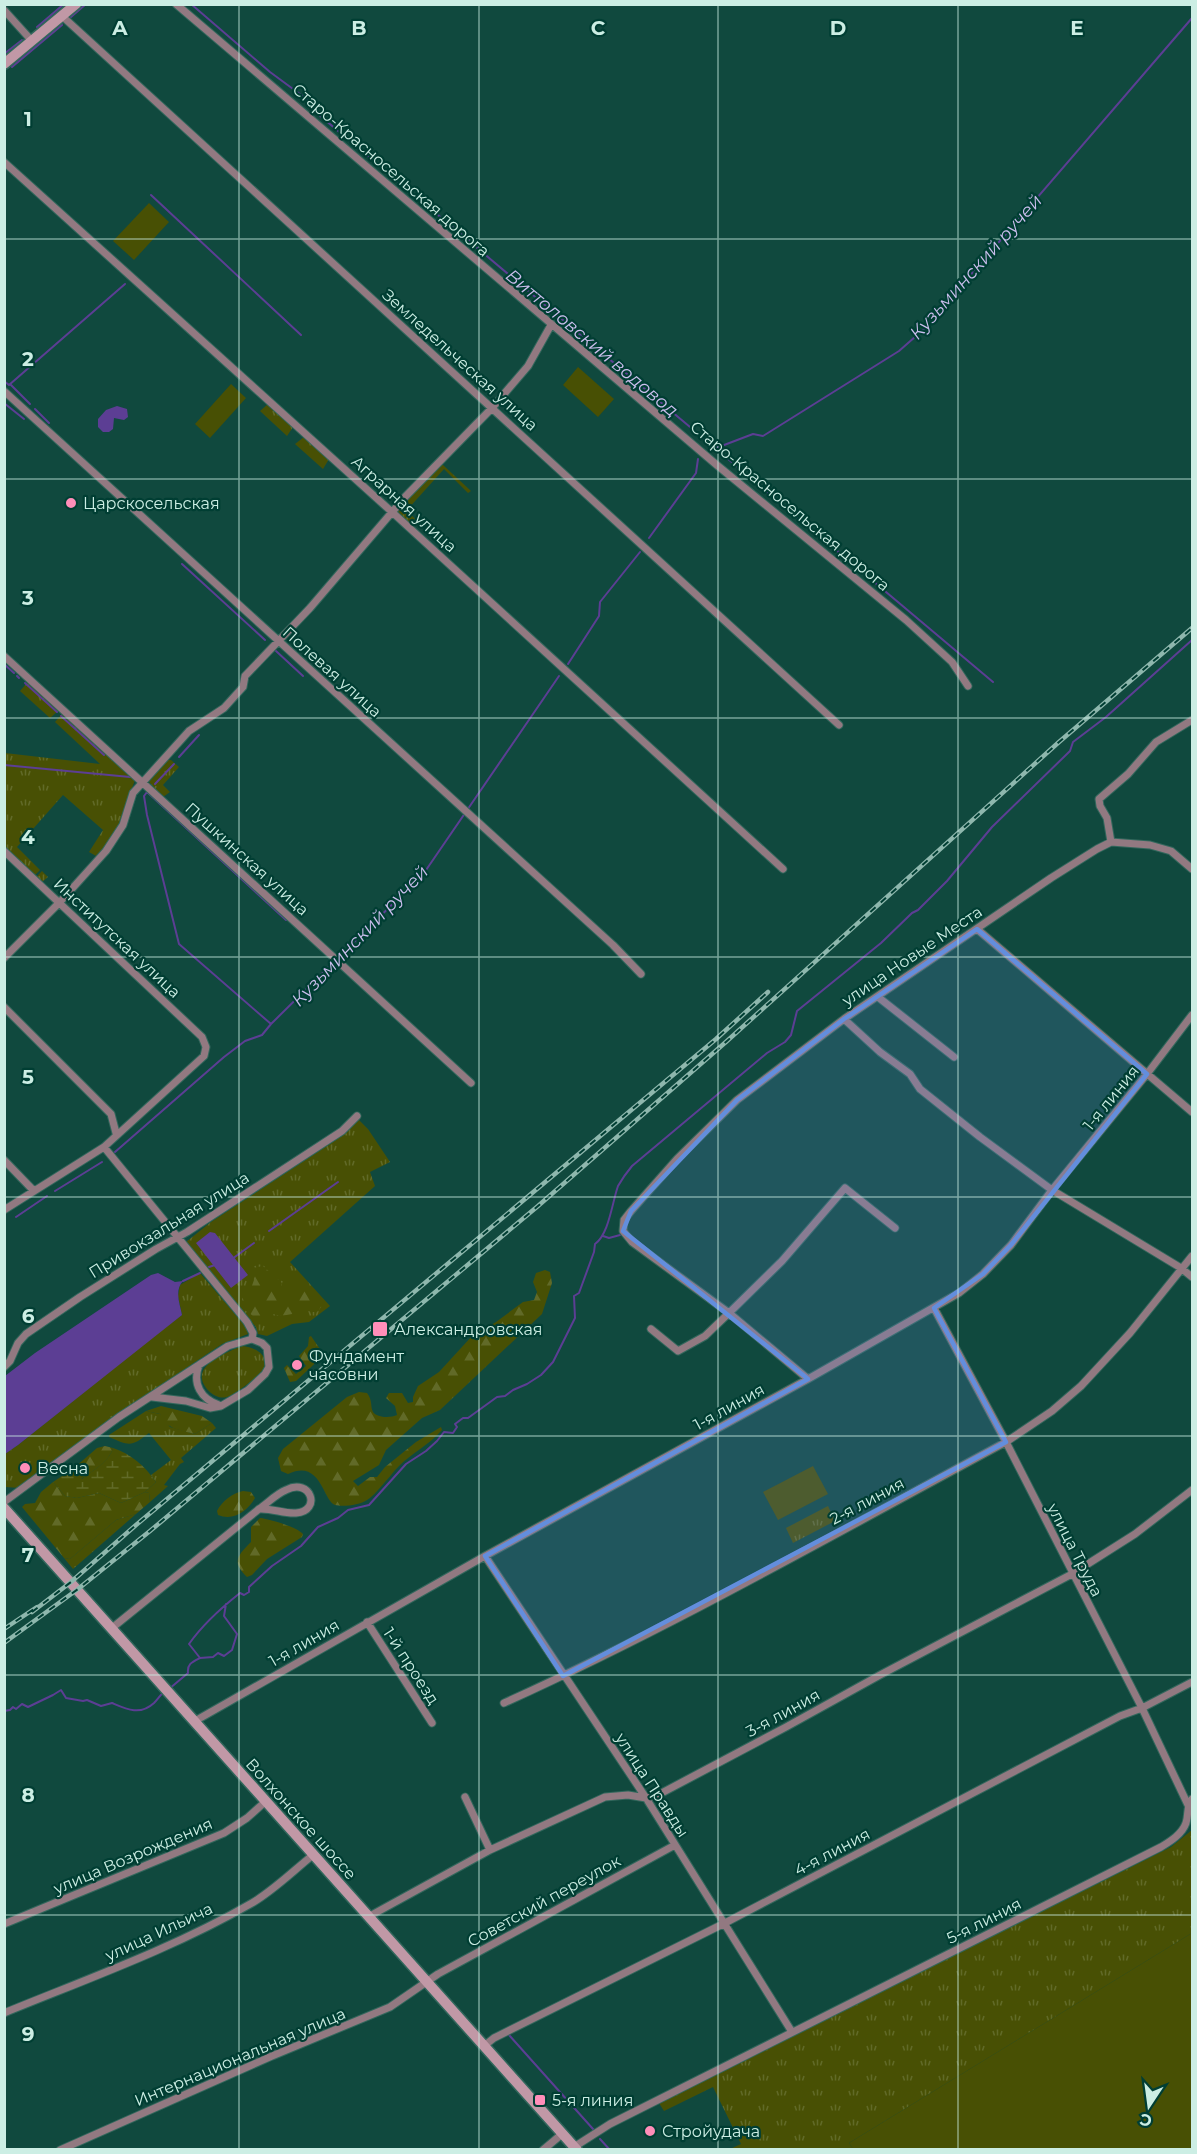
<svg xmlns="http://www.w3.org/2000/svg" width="1197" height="2154" font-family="Montserrat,sans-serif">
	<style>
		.grass { fill: url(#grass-tufts) }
		.forest { fill: url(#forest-firs) }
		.wetland { fill: url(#wetland-marsh) }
		.garden { fill: #485004 }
		.water { fill: #5c3e94 }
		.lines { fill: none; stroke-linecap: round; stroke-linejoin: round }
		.stream { stroke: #5c3e94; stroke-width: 2 }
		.street-casing { stroke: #32675c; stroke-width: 9 }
		.secondary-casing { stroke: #32675c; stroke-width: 13 }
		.street { stroke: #927981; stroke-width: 7 }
		.secondary { stroke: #c198a6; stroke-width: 10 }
		.rail-casing { stroke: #8eb7ad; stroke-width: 4.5 }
		.rail { stroke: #003e33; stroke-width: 2; stroke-dasharray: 7; stroke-linecap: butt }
		.marked { fill: #638edd; fill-opacity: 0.2; stroke: #638edd; stroke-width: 4.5; stroke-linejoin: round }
		.grid { fill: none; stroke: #cceee4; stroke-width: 1.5; stroke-opacity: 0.55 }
		.poi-dot { fill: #ff8eb9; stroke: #003e33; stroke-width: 2 }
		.labels { text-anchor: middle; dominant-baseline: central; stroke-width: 4.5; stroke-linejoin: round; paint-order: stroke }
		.street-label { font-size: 16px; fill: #cceee4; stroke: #003e33 }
		.poi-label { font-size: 16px; fill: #cceee4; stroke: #003e33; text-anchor: start }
		.water-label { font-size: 18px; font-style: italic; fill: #cbbfee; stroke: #003e33 }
		.grid-label { font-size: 20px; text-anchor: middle; font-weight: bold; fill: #cceee4; stroke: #003e33; stroke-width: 4.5; stroke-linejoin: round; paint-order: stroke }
	</style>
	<defs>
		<pattern id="grass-tufts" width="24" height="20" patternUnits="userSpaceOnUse" patternTransform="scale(1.5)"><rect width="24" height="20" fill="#485004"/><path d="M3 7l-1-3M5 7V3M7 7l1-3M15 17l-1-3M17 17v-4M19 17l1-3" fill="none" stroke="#616a28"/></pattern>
		<pattern id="forest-firs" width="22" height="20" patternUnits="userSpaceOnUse" patternTransform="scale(1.5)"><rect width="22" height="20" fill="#485004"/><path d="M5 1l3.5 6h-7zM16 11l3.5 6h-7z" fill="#616a28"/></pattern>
		<pattern id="wetland-marsh" width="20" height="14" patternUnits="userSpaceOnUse" patternTransform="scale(1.5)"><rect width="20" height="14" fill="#485004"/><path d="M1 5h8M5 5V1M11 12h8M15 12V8" fill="none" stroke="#616a28"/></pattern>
	</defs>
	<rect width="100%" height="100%" fill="#10493e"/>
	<path class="grass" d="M268,404L293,427L287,436L260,411Z
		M304,437L329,459L323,469L295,444Z
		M436,465H443L471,491L468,493L444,469L407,510L415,519L409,524L396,512Z
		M28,682L58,708V711L50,718L20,691Z
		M62,714H65L135,780L117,829L98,857L89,852L103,830L63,795L17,847L40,870L35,875L37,876L42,871L48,877L42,882L5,848V753L100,764L55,722Z
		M168,760H171L179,767L163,785L170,792L163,797L149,782Z
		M358,1119L368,1129L390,1162L370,1172L375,1186L290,1262L330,1306L309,1322L292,1324L267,1336L258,1334L256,1327L187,1246L186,1242L211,1222L342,1136Z
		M200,1273L246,1327L248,1334L222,1344L122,1411L20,1488L5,1487V1454L18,1445L158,1333L182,1315L178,1296L180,1285Z
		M242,1346C256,1347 273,1357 261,1372C255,1379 234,1395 227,1397C214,1401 197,1383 203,1371C210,1358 230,1351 242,1346Z
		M146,1411L160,1414L170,1427L195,1434L212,1423L216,1428L181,1458L184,1462L180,1464L164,1485L168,1486L150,1502L149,1493L145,1492L156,1482L151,1475L171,1460L149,1433C131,1447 130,1446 109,1437V1435Z
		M828,1506L835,1521L793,1543L786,1528Z
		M136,1514L73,1569L64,1558L70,1559L116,1520Z
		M1192,1830V1933L849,2143L853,2149H730L741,2144L713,2087L664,2111L659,2103L1171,1847Z"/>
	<path class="forest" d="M263,1266L282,1283L280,1289L286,1290L305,1283L323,1305L317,1312H310L304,1303L297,1304L292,1314L281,1316L273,1314L263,1320L255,1318L243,1307L242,1298L249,1294L254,1280L252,1268Z
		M545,1270L550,1272L552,1283L542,1314L440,1410L422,1418L386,1450L379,1465L353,1481L358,1486L370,1477H377L385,1467L416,1442L441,1427L442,1430C429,1445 412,1453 399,1466C391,1474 375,1496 367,1500C360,1505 343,1507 335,1505C323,1501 321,1458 288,1474L281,1471L278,1458L283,1449L347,1397L359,1392L367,1393C373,1401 370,1406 373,1412C377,1418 391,1418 397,1415L395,1406L386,1398L389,1393H402L408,1403L413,1402V1397L418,1386L439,1372L472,1336L496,1322L523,1302L534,1300L537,1292L533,1282L536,1273Z
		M311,1336L324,1355L296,1381L290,1382L284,1368L287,1365L296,1374L306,1366L299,1356L308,1346L309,1337Z
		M161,1406L202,1416L212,1423L195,1434C180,1430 165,1429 160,1414L146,1411Z
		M105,1446L113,1448C109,1462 93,1471 81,1479L74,1474V1468L97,1448Z
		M53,1482L65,1496L77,1498L99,1493L121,1503L145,1492L149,1493L150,1502L136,1514L116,1520L70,1559L64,1558L22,1507L25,1504L35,1503L41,1492Z
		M243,1491L251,1492L255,1498C247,1512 233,1521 218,1515L217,1511C222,1501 233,1493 243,1491Z
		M260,1518C269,1519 297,1527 303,1534L302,1537L267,1559L252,1575L247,1577C231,1562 238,1555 251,1542V1527Z"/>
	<path class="wetland" d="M113,1448C131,1454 145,1466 156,1482L145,1492L121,1503L99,1493L77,1498L65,1496L53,1482L74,1468V1474L82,1479C93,1470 109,1462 113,1448Z"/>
	<path class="garden" d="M149,203L169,222L134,260L113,241Z
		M578,367L614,399L598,417L563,385Z
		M231,384L246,398L210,438L195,424Z
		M813,1466L828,1494L778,1520L763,1492Z
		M1192,1933V2149H853L849,2143Z"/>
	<path class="water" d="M117,406L127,409L128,417L124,420L114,418L113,429L109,432H103L98,427V419L106,410Z
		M210,1232L215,1233L248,1275L231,1288L196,1243Z
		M158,1273L175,1282L183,1281C174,1291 180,1304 182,1315L18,1445L5,1454V1376L35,1353L151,1275Z"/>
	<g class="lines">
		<path class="stream" d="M191,4L270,72L312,103V109L993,682
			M71,17L86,4
			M37,27L64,4
			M4,54L22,40
			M12,67L62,25
			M151,195L301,335
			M4,381L9,385L125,284
			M11,385L30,404
			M4,403L24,419
			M35,409L49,423
			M711,450L753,434L763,436L899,351L924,329L1192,18
			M649,538L696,473L698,459
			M182,564L265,640
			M276,651L303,676
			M4,664L14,673
			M568,664L599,616L600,602L640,552
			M17,676L19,678
			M25,683L57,712
			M61,716L104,755
			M179,757L199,735
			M4,765L130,777
			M155,784L174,764
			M271,1024L179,944L147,815L144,796L147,792L286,920
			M115,1152L224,1057L245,1041L262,1035L271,1024L424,873L559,676
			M55,1191L102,1162
			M16,1217L47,1196
			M269,1231L338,1182
			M603,1236L609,1238L620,1235
			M232,1259L254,1243
			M209,1267L215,1265
			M183,1281L200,1273
			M200,1658L213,1657L218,1653L224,1656L232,1650L237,1634L224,1616L226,1604
			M169,1689L188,1673C187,1664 192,1662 200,1658L189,1644C203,1624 221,1608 240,1593L244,1595L249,1592V1587L272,1566L301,1546L318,1527L338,1518L348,1510L369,1505L406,1464L426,1451L437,1441L444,1432L453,1433L457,1427L455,1424L463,1418H468L497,1397L505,1396L513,1390L527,1384L541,1375L553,1362L575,1318L574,1296L579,1293L594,1252L595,1244C609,1234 612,1203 618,1186C622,1179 627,1172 632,1166L767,1053L785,1042L791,1035L797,1011L881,943L912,913L918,910L947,881L992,827L1070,751L1073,742L1106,717L1192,640
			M4,1711L10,1710L13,1707L16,1709L22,1704L28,1707L53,1695L61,1690L66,1698L83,1701L87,1700L101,1706L112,1703C126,1709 140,1716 154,1703C158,1699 160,1695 164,1692
			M509,2035L593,2129
			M600,2139L610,2150"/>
		<g class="street-casing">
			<path id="street" d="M176,4L718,466L906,620L952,662L968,686
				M4,10L32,41
				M62,16L839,725
				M4,162L392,512L783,869
				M4,391L613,945L641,974
				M4,656L471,1083
				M1111,842L1107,818L1100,806L1099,799L1128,774L1156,742L1192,720
				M4,851L202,1037L206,1047L204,1056L104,1147L4,1210
				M977,929L1192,1112
				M4,958L60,902L106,851L123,825L133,793L143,782L189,731L224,708L243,687L245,676L310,608L405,497L492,408L528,366L551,325
				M878,997L954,1057
				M4,1007L111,1114L116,1133
				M844,1019L880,1052L910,1074L920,1089L980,1137L1052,1190L1181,1268L1192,1277
				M104,1147L247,1322L253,1333L252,1339
				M4,1160L34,1191
				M934,1308L1006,1442L1142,1708L1188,1805
				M651,1329L678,1351L705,1336L729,1313L782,1261L845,1188L895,1228
				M199,1365C192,1384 201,1399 219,1405
				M4,1367L10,1361L18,1343L26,1334L80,1297L156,1249L187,1232L342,1131L357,1116
				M808,1379L729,1313L632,1242L623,1231L624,1220L631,1211L677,1159L737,1100L844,1019L1051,878L1097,849L1111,842L1150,845L1171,851L1192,869
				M4,1502L119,1417L228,1346L252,1339L262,1343L267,1348L269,1367L265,1374L248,1390L221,1406L210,1408L186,1401L152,1397
				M485,1556L646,1798L792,2032
				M367,1622L432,1723
				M112,1628L259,1509C268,1503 276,1494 286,1490C311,1477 322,1511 296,1513C284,1514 272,1508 259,1509
				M504,1703C676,1625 840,1531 1006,1442L1052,1411L1081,1386L1130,1333L1192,1256
				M195,1721L485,1556L808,1379L959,1293L983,1274L1011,1245L1052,1190L1147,1074L1192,1015
				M465,1797L490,1850
				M368,1917L490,1850L605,1797L628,1795L646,1798L656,1796L786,1727L880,1675L1072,1574L1135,1534L1192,1490
				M4,1924L224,1833L247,1818L265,1802
				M4,2013C87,1979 174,1948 252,1903C274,1890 293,1871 313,1855
				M484,2046L494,2038L725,1923L1120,1716L1142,1708L1192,1682
				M574,2147L610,2124L1161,1847C1171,1841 1182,1834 1186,1823C1189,1814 1186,1807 1192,1799
				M60,2150L272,2056L390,2007L438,1974L675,1845
				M543,2150L562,2134"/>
		</g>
		<g class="secondary-casing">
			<path id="secondary" d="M4,64L76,4
				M4,1508L577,2150"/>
		</g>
		<use href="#street" class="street"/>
		<use href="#secondary" class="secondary"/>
		<g class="rail-casing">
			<path id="rail" d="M32,1612L71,1582L136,1525L716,1039L768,992
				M4,1629L37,1607
				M4,1643L78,1589L150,1531L538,1206L727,1041L1059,742L1192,628"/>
		</g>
		<use href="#rail" class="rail"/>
	</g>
	<path class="marked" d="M977,929L1147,1074L1011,1245L983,1274L934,1308L1006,1442L563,1676L485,1556L808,1379L623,1231L631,1211L737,1100L844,1019Z"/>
	<path class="grid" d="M239,4V2150M479,4V2150M718,4V2150M958,4V2150M4,239H1192M4,479H1192M4,718H1192M4,957H1192M4,1197H1192M4,1436H1192M4,1675H1192M4,1915H1192"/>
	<g class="poi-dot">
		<circle cx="71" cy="503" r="6"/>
		<rect x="372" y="1321" width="16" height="16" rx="3"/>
		<circle cx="297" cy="1365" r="6"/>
		<circle cx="25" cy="1468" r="6"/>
		<rect x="534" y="2094" width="12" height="12" rx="3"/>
		<circle cx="650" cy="2131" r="6"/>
	</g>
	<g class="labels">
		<g class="street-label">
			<text transform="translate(391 170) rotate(41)">Старо-Красносельская дорога</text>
			<text transform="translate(460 360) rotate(42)">Земледельческая улица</text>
			<text transform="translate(404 504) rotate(42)">Аграрная улица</text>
			<text transform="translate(790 506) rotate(40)">Старо-Красносельская дорога</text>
			<text transform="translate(332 672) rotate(42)">Полевая улица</text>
			<text transform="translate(247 859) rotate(42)">Пушкинская улица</text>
			<text transform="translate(117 938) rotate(43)">Институтская улица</text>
			<text transform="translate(912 956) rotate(-34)">улица Новые Места</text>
			<text transform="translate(1111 1098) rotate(-51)">1-я линия</text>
			<text transform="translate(169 1225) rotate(-32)">Привокзальная улица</text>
			<text transform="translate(729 1407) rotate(-29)">1-я линия</text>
			<text transform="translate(867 1501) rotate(-28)">2-я линия</text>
			<text transform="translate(1075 1550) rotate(63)">улица Труда</text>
			<text transform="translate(304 1643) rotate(-30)">1-я линия</text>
			<text transform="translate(411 1666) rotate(57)">1-й проезд</text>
			<text transform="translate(783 1713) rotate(-29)">3-я линия</text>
			<text transform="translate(652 1785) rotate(57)">улица Правды</text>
			<text transform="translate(301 1819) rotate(48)">Волхонское шоссе</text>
			<text transform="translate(832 1852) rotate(-28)">4-я линия</text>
			<text transform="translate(133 1856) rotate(-23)">улица Возрождения</text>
			<text transform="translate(544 1901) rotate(-29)">Советский переулок</text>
			<text transform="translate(984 1921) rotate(-27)">5-я линия</text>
			<text transform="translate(159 1932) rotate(-25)">улица Ильича</text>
			<text transform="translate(240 2057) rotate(-23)">Интернациональная улица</text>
		</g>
		<g class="poi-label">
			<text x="83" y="503">Царскосельская</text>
			<text x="394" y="1329">Александровская</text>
			<text x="309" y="1356">Фундамент<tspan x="309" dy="18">часовни</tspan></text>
			<text x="37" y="1468">Весна</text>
			<text x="552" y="2100">5-я линия</text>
			<text x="662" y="2131">Стройудача</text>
		</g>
		<g class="water-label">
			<text transform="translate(976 267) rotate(-48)">Кузьминский ручей</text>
			<text transform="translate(592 343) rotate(40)">Виттоловский водовод</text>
			<text transform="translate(360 936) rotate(-46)">Кузьминский ручей</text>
		</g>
	</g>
	<g class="grid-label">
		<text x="120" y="35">A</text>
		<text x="359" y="35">B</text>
		<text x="598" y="35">C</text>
		<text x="838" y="35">D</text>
		<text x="1077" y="35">E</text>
		<text x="28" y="126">1</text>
		<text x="28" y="366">2</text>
		<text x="28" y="605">3</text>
		<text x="28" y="844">4</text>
		<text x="28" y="1084">5</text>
		<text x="28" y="1323">6</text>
		<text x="28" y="1562">7</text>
		<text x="28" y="1802">8</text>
		<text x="28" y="2041">9</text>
	</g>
	<rect width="1197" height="2154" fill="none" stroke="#cceee4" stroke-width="12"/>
	<g transform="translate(1149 2106) rotate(193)" stroke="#003e33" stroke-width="4.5" paint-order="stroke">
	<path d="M0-4.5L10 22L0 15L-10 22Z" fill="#cceee4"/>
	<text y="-9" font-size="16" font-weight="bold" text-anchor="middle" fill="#cceee4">С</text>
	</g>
</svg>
